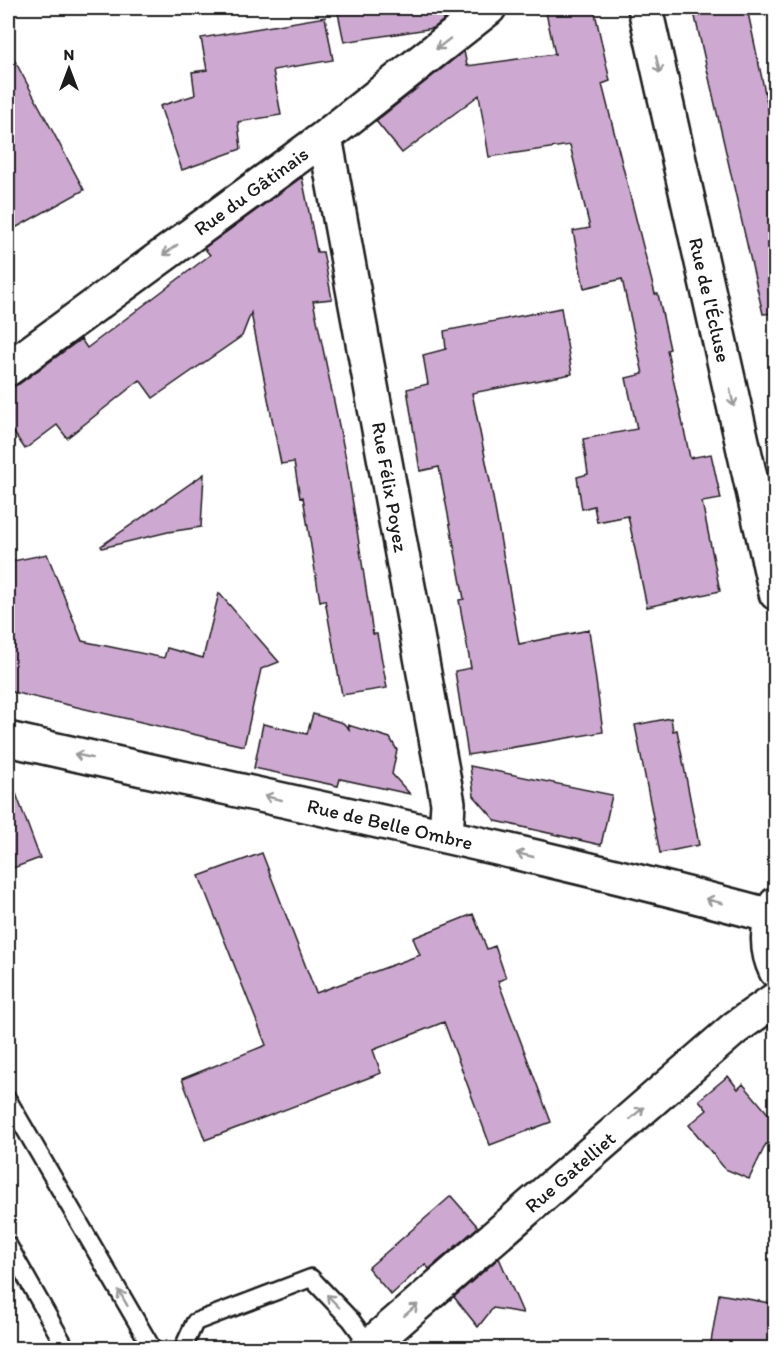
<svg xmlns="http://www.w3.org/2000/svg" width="783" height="1356" font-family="Itim,sans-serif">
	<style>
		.building { fill: #cda8d0; stroke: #1c1c1c; stroke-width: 1.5 }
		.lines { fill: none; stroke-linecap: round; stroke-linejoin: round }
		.lane-casing { stroke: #1c1c1c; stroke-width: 21 }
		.street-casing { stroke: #1c1c1c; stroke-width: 38 }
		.lane { stroke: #fff; stroke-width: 16 }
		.street { stroke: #fff; stroke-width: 33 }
		.oneway { stroke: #999 }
		.labels { text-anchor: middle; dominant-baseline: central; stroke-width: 4.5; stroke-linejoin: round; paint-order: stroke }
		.street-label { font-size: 20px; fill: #1c1c1c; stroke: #fff }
	</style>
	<rect width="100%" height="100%" fill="#fff"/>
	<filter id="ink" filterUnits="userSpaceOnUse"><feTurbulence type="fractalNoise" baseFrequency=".0167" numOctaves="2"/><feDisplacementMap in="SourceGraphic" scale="12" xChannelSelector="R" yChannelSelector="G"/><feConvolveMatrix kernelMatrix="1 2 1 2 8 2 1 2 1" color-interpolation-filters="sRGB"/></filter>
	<g filter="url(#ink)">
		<path class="building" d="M337,8H453V12L434,28L344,42Z
			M545,8H594L610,81L602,84L655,294H658L670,349L667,350L690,458L711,454L721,499L702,502L720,591L647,607L628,516L597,522L594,506L582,509L577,477L588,474L583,439L637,429L626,378L643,374L622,279L584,288L573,231L590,228L570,145L489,157L479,95L402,153L376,121L464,51L467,66L555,54Z
			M693,8H747L776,145V313L763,314Z
			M325,17L333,60L273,70L281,115L238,122L241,149L182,170L160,106L195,95L192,72L207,70L201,38Z
			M8,48L84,190L8,232Z
			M302,177L317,252H323L332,299L313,301L346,459L373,634H377L387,688L342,695L325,600L320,601L303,497L300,498L294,462L281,464L251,313L242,336L153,398L140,380L67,438L57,425L25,449L8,424V387L19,384L81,339L87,348L210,255L204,248Z
			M561,308L572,374L472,393L491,486L519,644L589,630L603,732L468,755L455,671L471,668L459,600L464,599L439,467L420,471L407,389L428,384L423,355L446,349L444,331Z
			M204,474L201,527L168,532L102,548L101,546Z
			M47,554L82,641L164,658L167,648L203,658L219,593L279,662L261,669L244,746L8,691V562Z
			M313,714L343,723L349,729L348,725L390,738L397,750L392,774L410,794L340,779L338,786L254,768L263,724L307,734Z
			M671,718L673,731L677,730L699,845L660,853L635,725Z
			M470,766L612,795L601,845L496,821L474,796Z
			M11,780L40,858L8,870V781Z
			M262,853L316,993L420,955L413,938L473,914L487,949L495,946L506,978L498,981L551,1122L490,1145L444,1022L373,1050L381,1073L205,1140L182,1079L266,1045L199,876Z
			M728,1076L738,1089L743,1084L776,1123V1145L766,1144L749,1179L725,1169L689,1125L707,1110L699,1100Z
			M451,1196L478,1227L429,1269L425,1264L391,1295L368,1268Z
			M499,1258L523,1313L493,1308L478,1327L454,1297Z
			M719,1294L776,1304V1348H710Z"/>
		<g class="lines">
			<g class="lane-casing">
				<path id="lane" d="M8,1100L152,1348
					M8,1245L66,1348
					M183,1348L195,1322L311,1278L351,1320L370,1346"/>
			</g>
			<g class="street-casing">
				<path id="street" d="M645,8L776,593
					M325,137L448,803L446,836
					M8,369L325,137L489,8
					M8,739C262,797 519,848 771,916
					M776,904C767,925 765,950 776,971
					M367,1348L735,1028L776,999"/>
			</g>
			<use href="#lane" class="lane"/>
			<use href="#street" class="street"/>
		</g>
		<defs><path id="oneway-shaft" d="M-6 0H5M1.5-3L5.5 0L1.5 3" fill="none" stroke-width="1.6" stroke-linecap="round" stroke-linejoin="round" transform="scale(1.5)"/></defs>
		<g class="oneway">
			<use href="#oneway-shaft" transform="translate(443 44) rotate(142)"/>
			<use href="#oneway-shaft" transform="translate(658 65) rotate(77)"/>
			<use href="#oneway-shaft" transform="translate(170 250) rotate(144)"/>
			<use href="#oneway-shaft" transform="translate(732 398) rotate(77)"/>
			<use href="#oneway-shaft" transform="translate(83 756) rotate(-167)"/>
			<use href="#oneway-shaft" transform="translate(273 798) rotate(-167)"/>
			<use href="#oneway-shaft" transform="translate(525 855) rotate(-167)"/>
			<use href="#oneway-shaft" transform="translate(714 901) rotate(-165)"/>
			<use href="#oneway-shaft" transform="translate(637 1113) rotate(-41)"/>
			<use href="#oneway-shaft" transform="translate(123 1298) rotate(-120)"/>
			<use href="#oneway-shaft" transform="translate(333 1301) rotate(-134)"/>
			<use href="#oneway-shaft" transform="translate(411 1310) rotate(-41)"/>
		</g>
	</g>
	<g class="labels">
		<g class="street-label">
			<text transform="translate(251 191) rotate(-36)">Rue du Gâtinais</text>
			<text transform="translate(710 300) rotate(77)">Rue de l'Écluse</text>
			<text transform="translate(390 487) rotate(80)">Rue Félix Poyez</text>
			<text transform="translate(390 824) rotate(13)">Rue de Belle Ombre</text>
			<text transform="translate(570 1172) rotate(-41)">Rue Gatelliet</text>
		</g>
	</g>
	<rect width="783" height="1356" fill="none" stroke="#fff" stroke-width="30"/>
	<rect x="15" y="15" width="753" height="1326" fill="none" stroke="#1c1c1c" stroke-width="2" filter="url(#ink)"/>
	<g transform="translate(69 69)" stroke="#ffffff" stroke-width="4.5" paint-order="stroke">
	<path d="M0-4.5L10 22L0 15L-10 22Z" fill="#1c1c1c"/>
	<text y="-9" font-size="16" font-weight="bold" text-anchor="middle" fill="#1c1c1c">N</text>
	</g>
</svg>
